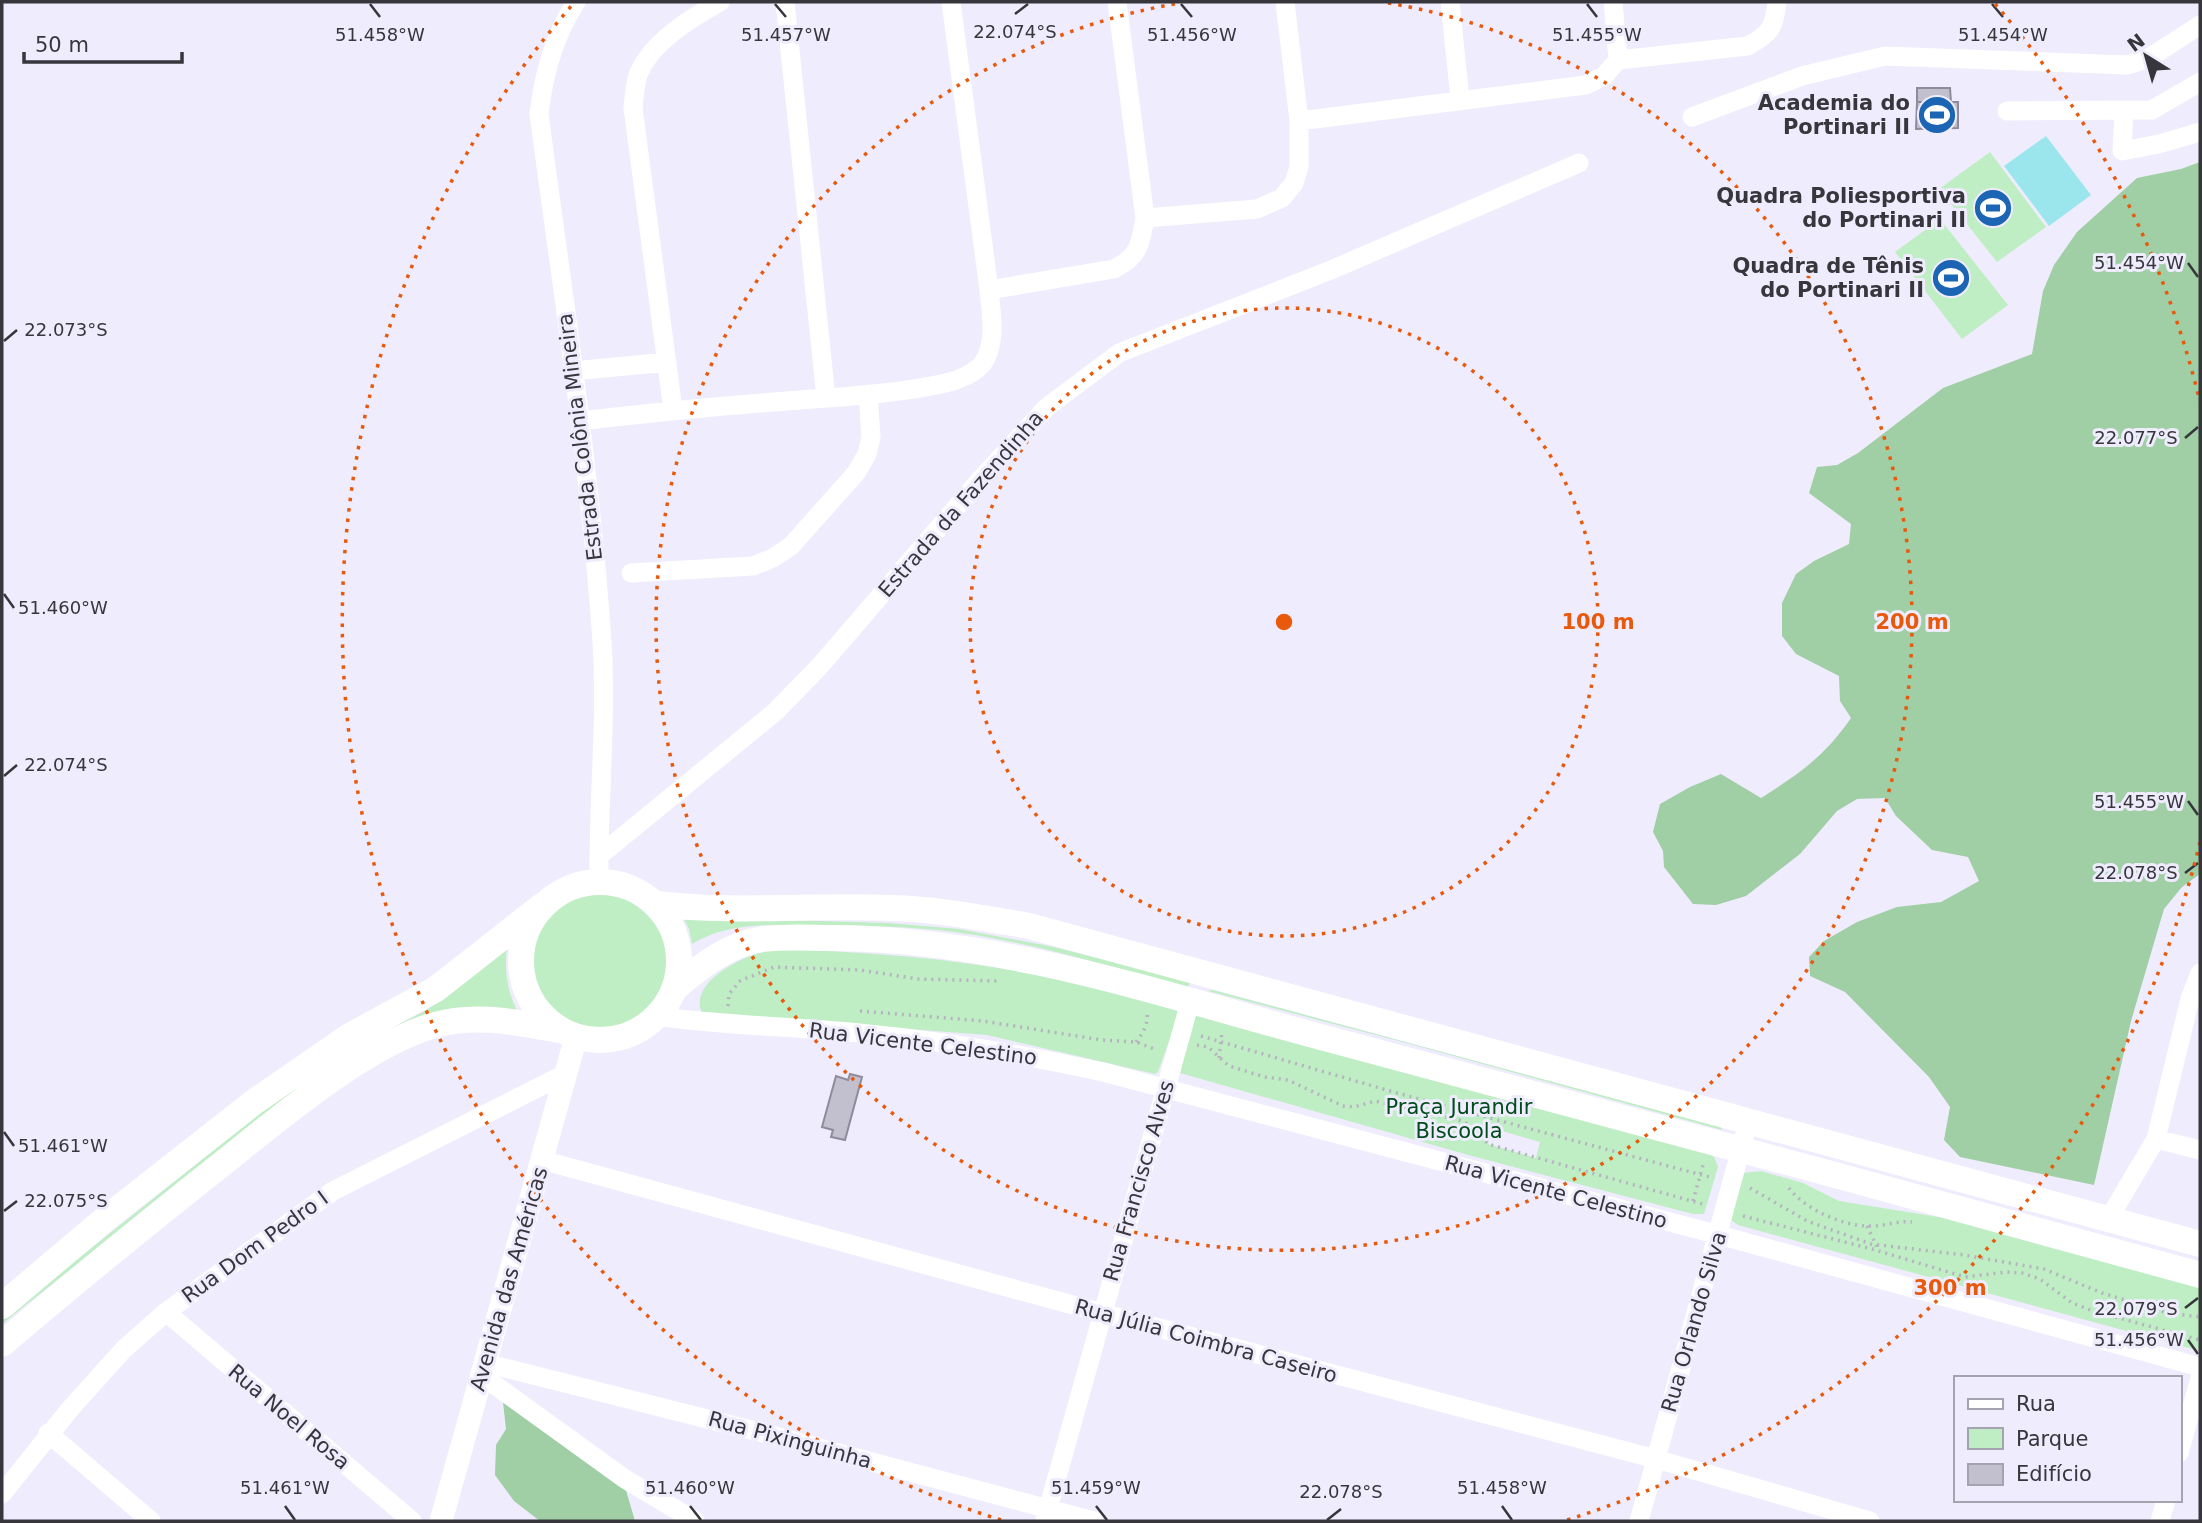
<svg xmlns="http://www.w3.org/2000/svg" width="2202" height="1523" font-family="'DejaVu Sans',sans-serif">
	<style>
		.green { fill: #bfedc4; fill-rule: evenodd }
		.forest { fill: #a0cea5 }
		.water { fill: #9be6ed }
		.building { fill: #c2bfcf; stroke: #8e8b9a; stroke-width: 2 }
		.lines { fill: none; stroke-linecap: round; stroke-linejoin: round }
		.path { stroke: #b5b3c0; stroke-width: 3.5; stroke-dasharray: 2 5; stroke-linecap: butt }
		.minor { stroke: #fff; stroke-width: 19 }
		.tertiary { stroke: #fff; stroke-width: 23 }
		.secondary { stroke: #fff; stroke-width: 26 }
		.ticks { fill: none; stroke: #37363c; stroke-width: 2.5 }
		.ring { fill: none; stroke: #e8590c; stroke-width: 3.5; stroke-dasharray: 3.5 7 }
		.labels { text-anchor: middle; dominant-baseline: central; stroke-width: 6; stroke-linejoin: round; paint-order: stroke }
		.poi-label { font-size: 21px; font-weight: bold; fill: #37363c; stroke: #efecfd; text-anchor: end }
		.street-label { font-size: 21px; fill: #37363c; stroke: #efecfd }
		.park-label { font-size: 21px; fill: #014c1a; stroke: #efecfd }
		.ticks-label { font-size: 18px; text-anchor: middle; fill: #37363c; stroke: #efecfd; stroke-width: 6; stroke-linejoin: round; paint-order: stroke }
		.centre { fill: #e8590c; stroke: #efecfd; stroke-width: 3.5 }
		.ring-label { font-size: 21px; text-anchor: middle; font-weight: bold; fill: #e8590c; stroke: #efecfd; stroke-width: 6; stroke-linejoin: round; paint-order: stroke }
	</style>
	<rect width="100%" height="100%" fill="#efecfd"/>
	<path class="green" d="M1990,152L2046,227L1997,262L1939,189Z
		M1940,219L2008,305L1962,339L1895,252Z
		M529 962a69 69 0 1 1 138 0a69 69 0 1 1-138 0Z
		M683,917L889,923L959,929L1054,947L1189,981L1190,984L1187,987C1105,966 1023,939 938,930C894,926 850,925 805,925C767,925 726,923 692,944L689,929Z
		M507,947C504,970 507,993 519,1014L476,1008L286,1097L2,1324V1321L9,1314L278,1099L385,1031L427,1010Z
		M798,950C928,954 1053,970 1177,1011L1179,1014L1158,1072L1155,1074L987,1035L702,1013C688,982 742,957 765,951C775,949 787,950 798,950Z
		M1213,990L1721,1127L1722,1130L1410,1044L1208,991Z
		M1194,1014L1707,1153L1714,1157L1718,1167L1704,1214H1693L1472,1156L1180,1073ZM1492,1128L1540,1142L1536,1158L1488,1144Z
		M1761,1171L1803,1183L1839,1201L1951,1219L2200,1285V1351L1738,1225L1731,1220L1743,1173Z"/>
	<path class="forest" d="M2200,162V874L2182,887L2164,909L2131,1021L2094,1185L1960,1157L1944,1140L1950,1107L1929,1077L1845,992L1810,976L1809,957L1824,941L1857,922L1897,907L1941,902L1979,881L1968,857L1932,850L1896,816L1885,798L1857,799L1837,811L1800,854L1746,896L1716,905L1693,904L1664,867L1663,851L1653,832L1660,804L1690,787L1721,774L1761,798C1800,773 1824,757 1851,718L1840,701L1839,676L1796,654L1782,636V603L1796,574L1814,561L1849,544L1851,524L1809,493L1817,467L1837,465L1858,453L1943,388L2032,354L2043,291L2054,265L2077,232L2137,178L2181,169Z
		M503,1402L625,1487L635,1521H540L514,1501L495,1475L496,1445L506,1429Z"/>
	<path class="water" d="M2046,136L2091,195L2049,226L2004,166Z"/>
	<path class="building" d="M1917,88H1950L1951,102H1917Z
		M1917,102H1958V128L1916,129Z
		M850,1074L862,1077L845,1140L831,1137L833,1130L822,1127L836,1076L848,1080Z"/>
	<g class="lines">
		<path class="path" d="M728,1006L729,994L740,981L774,967L860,970L918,979L1000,981
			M860,1011L983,1021L1102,1040L1136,1042L1157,1050
			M1201,1036L1397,1093L1713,1178
			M1136,1042C1143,1033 1148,1025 1147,1013
			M1197,1045L1208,1047L1229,1066L1265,1077L1288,1080L1343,1106L1354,1107L1375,1101L1463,1121L1475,1129L1488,1144L1706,1205
			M1219,1058L1222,1032
			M1750,1188L1807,1221L1871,1244L1964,1255L2044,1269L2102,1293L2168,1313L2200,1317
			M1789,1188C1803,1208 1842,1226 1868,1226C1883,1227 1897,1220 1912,1222
			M1693,1201L1703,1165
			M1743,1216L1872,1249L1965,1277L2007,1272L2022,1273L2040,1279L2072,1303L2093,1311L2200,1340
			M1867,1226L1877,1247"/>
		<path class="minor" d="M576,2C554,37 544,72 539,114C562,289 590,465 602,642C607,722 598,801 599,881
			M785,2L826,398
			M1450,2L1460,99
			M1618,60L1748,46C1771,33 1774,28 1777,2
			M2007,111L2152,110L2200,82
			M2124,111L2122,151L2159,144L2200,132
			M1692,117L1802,76L1885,56L2128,65L2149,58L2200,25
			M1299,121L1586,85L1604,76L1618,60L1613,2
			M1145,218L1257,209L1282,198L1294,183L1299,167V121L1285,2
			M989,290L1114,269C1140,256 1140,244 1145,218L1117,2
			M573,371L667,362
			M673,410L633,108C634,97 635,85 638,75C651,42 691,18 720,2
			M580,421C649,413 718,406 787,401C837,397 898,394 946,383C959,380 975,373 983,363C997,342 991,313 989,290L951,2
			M631,573L753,566L773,558L791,546L856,473L867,454L871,437L868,394
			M599,856L775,712L819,667L979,481L1047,407L1119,353L1331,270L1579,163
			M656,1016C724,1026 792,1026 859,1033C942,1041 1022,1054 1103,1072L1719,1235L2200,1367
			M2156,1139L2200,1150
			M542,1160L1102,1313L1656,1459L1870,1521
			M2109,1218L2156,1139L2190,999L2200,973
			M166,1312L412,1521
			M485,1363L763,1433L1094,1521
			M481,1375L625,1479L695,1521
			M48,1433L151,1521
			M2179,1453L2200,1378
			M2,1494L70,1409L124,1349L166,1312L333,1191L565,1074
			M1045,1520L1190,1002
			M1639,1521L1748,1123
			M2160,1521L2166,1500"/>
		<path class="tertiary" d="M441,1521L576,1037"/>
		<path class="secondary" d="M521 961a79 79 0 1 1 158 0a79 79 0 1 1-158 0Z
			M656,904C734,913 812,905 891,908C937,909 983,918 1029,926L2200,1244
			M674,989C701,966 728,944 763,939C787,936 811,938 835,938C1003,939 1170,997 1332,1040C1622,1117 1911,1195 2200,1275
			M2,1306L105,1219L254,1102L348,1037L436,989L543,905
			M2,1344C76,1281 151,1220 227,1160C283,1115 367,1044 435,1025C476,1013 518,1023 560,1030"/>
	</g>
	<path class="ticks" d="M370,4L380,17M775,4L786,17M1181,4L1192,17M1587,4L1597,17M1992,4L2003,17M1015,14L1028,4M2188,263L2198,277M4,341L17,330M2185,438L2198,427M4,594L14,608M4,776L17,765M2188,801L2198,815M2185,873L2198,863M4,1132L14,1146M4,1211L17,1201M2185,1308L2198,1298M2188,1340L2198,1354M285,1506L295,1520M690,1506L701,1520M1096,1506L1107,1520M1502,1506L1512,1520M1327,1520L1341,1509"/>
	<g class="ring">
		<circle cx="1284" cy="622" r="314"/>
		<path d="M1388 3A628 628 0 1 1 1180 3"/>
		<path d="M2200 842A942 942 0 0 1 1567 1520M1001 1520A942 942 0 0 1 573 4M1995 4A942 942 0 0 1 2200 402"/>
	</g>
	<defs>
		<g id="stadium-disc" transform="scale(2.0125)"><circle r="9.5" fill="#1b65b4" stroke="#efecfd"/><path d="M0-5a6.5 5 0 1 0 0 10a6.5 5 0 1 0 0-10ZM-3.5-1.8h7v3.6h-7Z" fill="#fff"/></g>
	</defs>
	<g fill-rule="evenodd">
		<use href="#stadium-disc" x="1937" y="115"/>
		<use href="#stadium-disc" x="1993" y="208"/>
		<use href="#stadium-disc" x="1951" y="278"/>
	</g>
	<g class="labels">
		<g class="poi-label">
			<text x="1910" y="103">Academia do<tspan x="1910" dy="24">Portinari II</tspan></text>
			<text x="1966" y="196">Quadra Poliesportiva<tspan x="1966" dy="24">do Portinari II</tspan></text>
			<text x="1924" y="266">Quadra de Tênis<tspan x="1924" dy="24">do Portinari II</tspan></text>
		</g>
		<g class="street-label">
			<text transform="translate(580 437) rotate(-97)">Estrada Colônia Mineira</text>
			<text transform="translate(961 504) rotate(-49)">Estrada da Fazendinha</text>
			<text transform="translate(923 1044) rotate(7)">Rua Vicente Celestino</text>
			<text transform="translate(1139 1181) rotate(-74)">Rua Francisco Alves</text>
			<text transform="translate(1556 1192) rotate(15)">Rua Vicente Celestino</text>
			<text transform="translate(255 1247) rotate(-36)">Rua Dom Pedro I</text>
			<text transform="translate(509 1279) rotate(-74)">Avenida das Américas</text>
			<text transform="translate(1694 1322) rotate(-74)">Rua Orlando Silva</text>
			<text transform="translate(1206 1341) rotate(15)">Rua Júlia Coimbra Caseiro</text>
			<text transform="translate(289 1417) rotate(40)">Rua Noel Rosa</text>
			<text transform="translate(790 1440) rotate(15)">Rua Pixinguinha</text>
		</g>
		<g class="park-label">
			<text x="1459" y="1107">Praça Jurandir<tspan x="1459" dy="24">Biscoola</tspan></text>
		</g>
	</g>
	<g class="ticks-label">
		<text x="1015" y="38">22.074°S</text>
		<text x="380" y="41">51.458°W</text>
		<text x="786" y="41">51.457°W</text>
		<text x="1192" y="41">51.456°W</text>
		<text x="1597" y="41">51.455°W</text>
		<text x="2003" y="41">51.454°W</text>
		<text x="2139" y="269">51.454°W</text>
		<text x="66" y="336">22.073°S</text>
		<text x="2136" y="444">22.077°S</text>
		<text x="63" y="614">51.460°W</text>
		<text x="66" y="771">22.074°S</text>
		<text x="2139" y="808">51.455°W</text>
		<text x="2136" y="879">22.078°S</text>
		<text x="63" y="1152">51.461°W</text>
		<text x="66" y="1207">22.075°S</text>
		<text x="2136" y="1315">22.079°S</text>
		<text x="2139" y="1346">51.456°W</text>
		<text x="285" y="1494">51.461°W</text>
		<text x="690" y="1494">51.460°W</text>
		<text x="1096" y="1494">51.459°W</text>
		<text x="1502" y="1494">51.458°W</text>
		<text x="1341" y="1498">22.078°S</text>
	</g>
	<circle cx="1284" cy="622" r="10" class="centre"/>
	<g class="ring-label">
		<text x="1598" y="629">100 m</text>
		<text x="1912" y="629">200 m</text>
		<text x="1950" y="1295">300 m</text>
	</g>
	<rect width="2202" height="1523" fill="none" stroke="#37363c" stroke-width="7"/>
	<rect x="1954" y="1376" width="228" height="126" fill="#efecfd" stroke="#a5a3b0" stroke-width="2"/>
	<rect x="1968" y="1399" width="35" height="10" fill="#ffffff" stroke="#a5a3b0" stroke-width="2"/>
	<text x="2016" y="1411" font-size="21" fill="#37363c">Rua</text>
	<rect x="1968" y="1428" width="35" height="21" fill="#bfedc4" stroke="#a5a3b0" stroke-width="2"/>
	<text x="2016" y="1446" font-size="21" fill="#37363c">Parque</text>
	<rect x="1968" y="1464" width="35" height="21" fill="#c2bfcf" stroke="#a5a3b0" stroke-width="2"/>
	<text x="2016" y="1481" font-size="21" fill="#37363c">Edifício</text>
	<g transform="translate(2146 56) rotate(323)" stroke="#efecfd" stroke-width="5" paint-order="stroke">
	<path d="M0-5L12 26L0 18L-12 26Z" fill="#37363c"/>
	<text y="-10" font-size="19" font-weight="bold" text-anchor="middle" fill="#37363c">N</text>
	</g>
	<path d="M24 52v10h158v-10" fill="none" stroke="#37363c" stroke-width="3.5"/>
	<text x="35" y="52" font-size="21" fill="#37363c" stroke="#efecfd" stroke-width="5" paint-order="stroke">50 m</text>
</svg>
